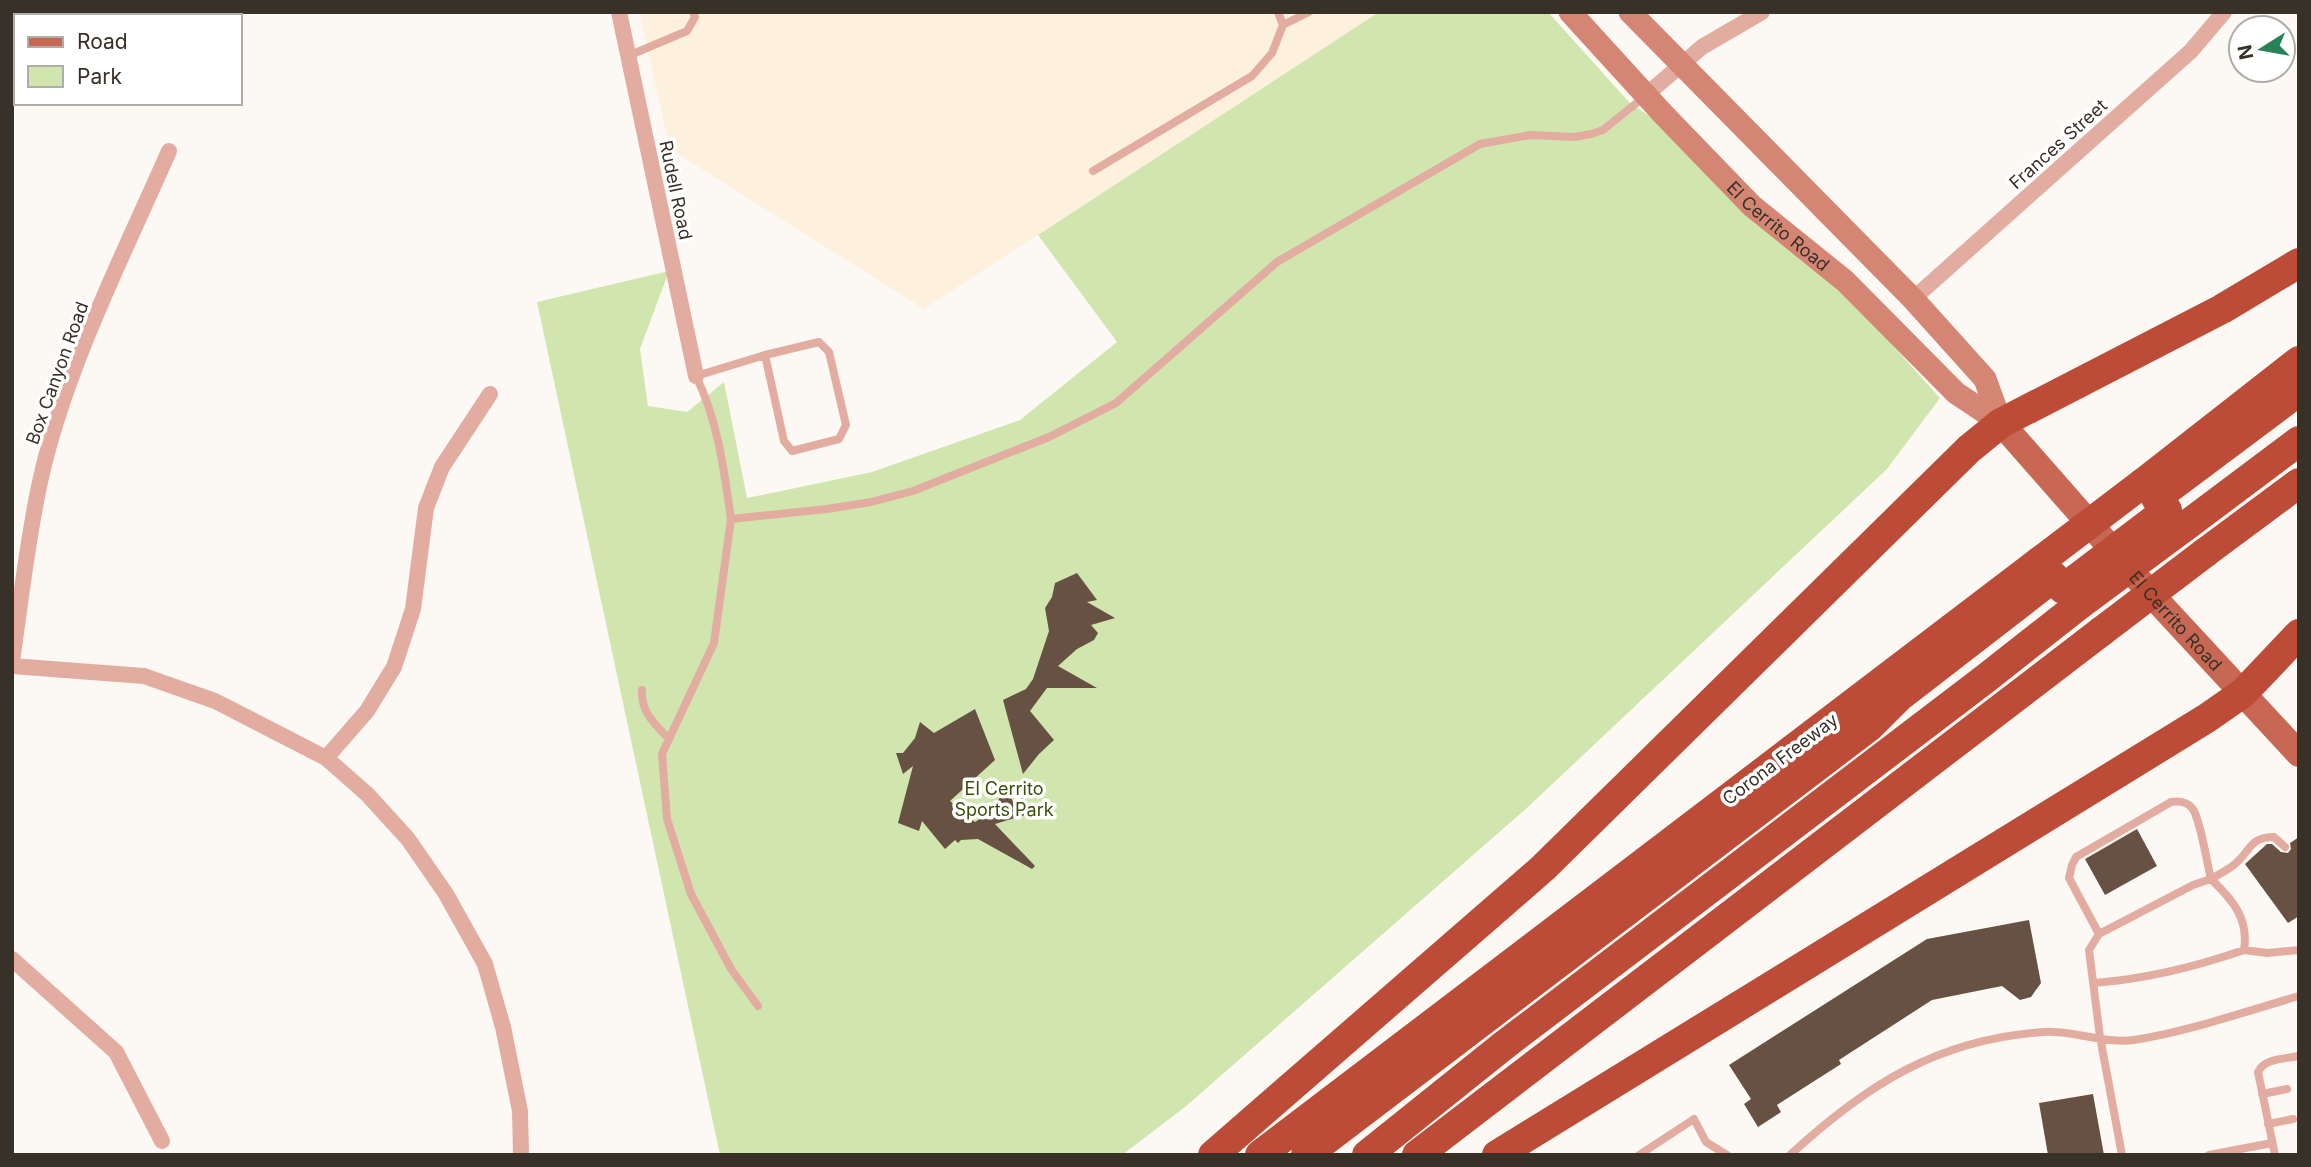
<svg xmlns="http://www.w3.org/2000/svg" width="2311" height="1167" font-family="Inter,sans-serif">
	<style>
		.built { fill: #fdf0dd }
		.green { fill: #d0e6ae }
		.building { fill: #675142 }
		.lines { fill: none; stroke-linecap: round; stroke-linejoin: round }
		.service { stroke: #e3aca0; stroke-width: 8 }
		.minor { stroke: #e3aca0; stroke-width: 16 }
		.secondary { stroke: #d48574; stroke-width: 23 }
		.primary { stroke: #c86854; stroke-width: 26 }
		.motorway { stroke: #bc4c37; stroke-width: 30 }
		.motorway-bridge { stroke: #bc4c37; stroke-width: 30 }
		.labels { text-anchor: middle; dominant-baseline: central; stroke-width: 7; stroke-linejoin: round; paint-order: stroke }
		.street-label { font-size: 18px; fill: #373127; stroke: #fff }
		.park-label { font-size: 18px; fill: #3b4f08; stroke: #fff }
	</style>
	<rect width="100%" height="100%" fill="#fcf9f4"/>
	<path class="built" d="M639,12H1379L924,309L670,149Z"/>
	<path class="green" d="M1379,12H1548L1628,101L1754,191L1940,398L1887,469L1529,806L1185,1107L1122,1155H720L537,302L669,271L640,349L648,406L687,412L724,382L747,498L872,472L1020,420L1117,342L1038,235Z"/>
	<path class="building" d="M1077,573L1097,600L1087,602L1115,618L1091,625L1098,633L1094,640L1077,649L1058,666L1097,688H1047L1030,711L1054,740L1039,754L1023,774L1003,700L1026,689L1033,679L1049,631L1045,608L1052,597L1055,583Z
		M975,709L995,760L950,801L975,822L986,815L987,817L1007,787L1013,802L1022,798L1025,815L995,824L1035,866L1032,869L978,839L961,840L958,843L955,840L945,849L922,821L919,831L898,823L913,766L903,774L896,753H903L915,738L920,722L934,733Z
		M2137,829L2157,866L2105,895L2085,859Z
		M2299,837V916L2288,923L2245,864L2267,844H2272L2281,852L2288,853L2291,849L2290,843Z
		M2029,920L2041,983L2031,997L2020,1000L2002,986L1932,1000L1839,1060L1841,1064L1777,1105L1781,1112L1758,1127L1744,1104L1751,1099L1729,1065L1927,939Z
		M2093,1094L2104,1155H2048L2039,1103Z"/>
	<g class="lines">
		<path class="service" d="M1278,12L1283,25L1309,12
			M628,56L687,31L695,17L693,12
			M1093,171L1252,76L1272,53L1283,25
			M765,355L784,441L792,451L839,439L846,425L829,352L819,342L765,355L696,376C718,421 724,470 731,519L827,509L871,502L913,491L1049,437L1116,403L1277,262L1480,144L1530,135L1575,137L1591,134L1603,130L1644,97
			M731,519L714,643L662,754L667,819L691,894L731,969L758,1006
			M642,690C641,713 654,723 669,739
			M2099,934L2069,878L2072,865L2076,857L2171,802C2178,801 2187,802 2192,808C2200,817 2207,864 2211,879C2219,874 2228,870 2235,864C2251,851 2249,837 2274,837L2285,847
			M2244,950L2267,953L2299,950
			M2094,983C2146,979 2195,967 2244,950C2249,919 2233,900 2211,879L2193,885L2099,934L2089,950L2100,1037L2122,1155
			M2262,1094L2287,1089
			M2268,1124L2293,1119
			M1639,1155L1694,1119L1706,1142L1727,1155
			M1790,1155C1866,1085 1938,1039 2043,1032C2073,1030 2104,1044 2134,1040C2187,1032 2247,1011 2299,996
			M2209,1155L2272,1143
			M2275,1155L2258,1072C2265,1058 2285,1059 2299,1056"/>
		<path class="minor" d="M619,12L696,376
			M1646,95L1702,47L1762,12
			M1913,299L2191,51L2224,12
			M12,661C21,601 27,541 40,482C64,371 123,256 169,151
			M12,666L144,676L215,701L326,758L367,794L408,839L446,894L485,964L503,1027L520,1111L521,1155
			M326,758L367,711L394,667L413,609L426,508L442,467L490,394
			M12,959L116,1052L162,1141"/>
		<g class="secondary">
			<path id="s1" d="M1570,12L1663,114L1752,206L1845,281L1956,393L2001,423"/>
			<path d="M1630,12L1913,299L1985,379L2001,423"/>
		</g>
		<path class="primary" id="s2" d="M2001,423L2161,605L2299,754"/>
		<path class="motorway" d="M2143,483L2299,361
			M2156,498L2299,391
			M2183,528L2299,441
			M2206,552L2299,483
			M1213,1155L1543,868L1969,449L2001,423L2222,309L2299,263
			M1260,1155L2039,562
			M1306,1155L1870,726L1899,697L2054,577
			M1367,1155L1503,1046L1985,679L2079,605
			M1417,1155L2102,631
			M1497,1155L2207,718L2243,693L2299,634"/>
		<path class="motorway-bridge" d="M2039,562L2143,483
			M2063,589L2167,510
			M2079,605L2183,528
			M2102,631L2206,552"/>
	</g>
	<g class="labels">
		<g class="street-label">
			<text transform="translate(2058 144) rotate(-42)">Frances Street</text>
			<text transform="translate(676 190) rotate(78)">Rudell Road</text>
			<text stroke="none"><textPath href="#s1" startOffset="299">El Cerrito Road</textPath></text>
			<text transform="translate(57 373) rotate(-70)">Box Canyon Road</text>
			<text stroke="none"><textPath href="#s2" startOffset="264">El Cerrito Road</textPath></text>
			<text transform="translate(1780 759) rotate(-37)">Corona Freeway</text>
		</g>
		<g class="park-label">
			<text x="1004" y="788">El Cerrito<tspan x="1004" dy="21">Sports Park</tspan></text>
		</g>
	</g>
	<rect width="2311" height="1167" fill="none" stroke="#373127" stroke-width="28"/>
	<rect x="14" y="14" width="228" height="91" fill="#ffffff" stroke="#afada9" stroke-width="2"/>
	<rect x="28" y="37" width="35" height="10" fill="#c86854" stroke="#afada9" stroke-width="2"/>
	<text x="77" y="49" font-size="21" fill="#373127">Road</text>
	<rect x="28" y="66" width="35" height="21" fill="#d0e6ae" stroke="#afada9" stroke-width="2"/>
	<text x="77" y="84" font-size="21" fill="#373127">Park</text>
	<g transform="translate(2262 49) rotate(259)"><circle r="33" fill="#ffffff" stroke="#afada9" stroke-width="2"/>
	<path d="M0-5L12 26L0 18L-12 26Z" fill="#288257"/>
	<text y="-10" font-size="19" font-weight="bold" text-anchor="middle" fill="#373127">N</text>
	</g>
</svg>
